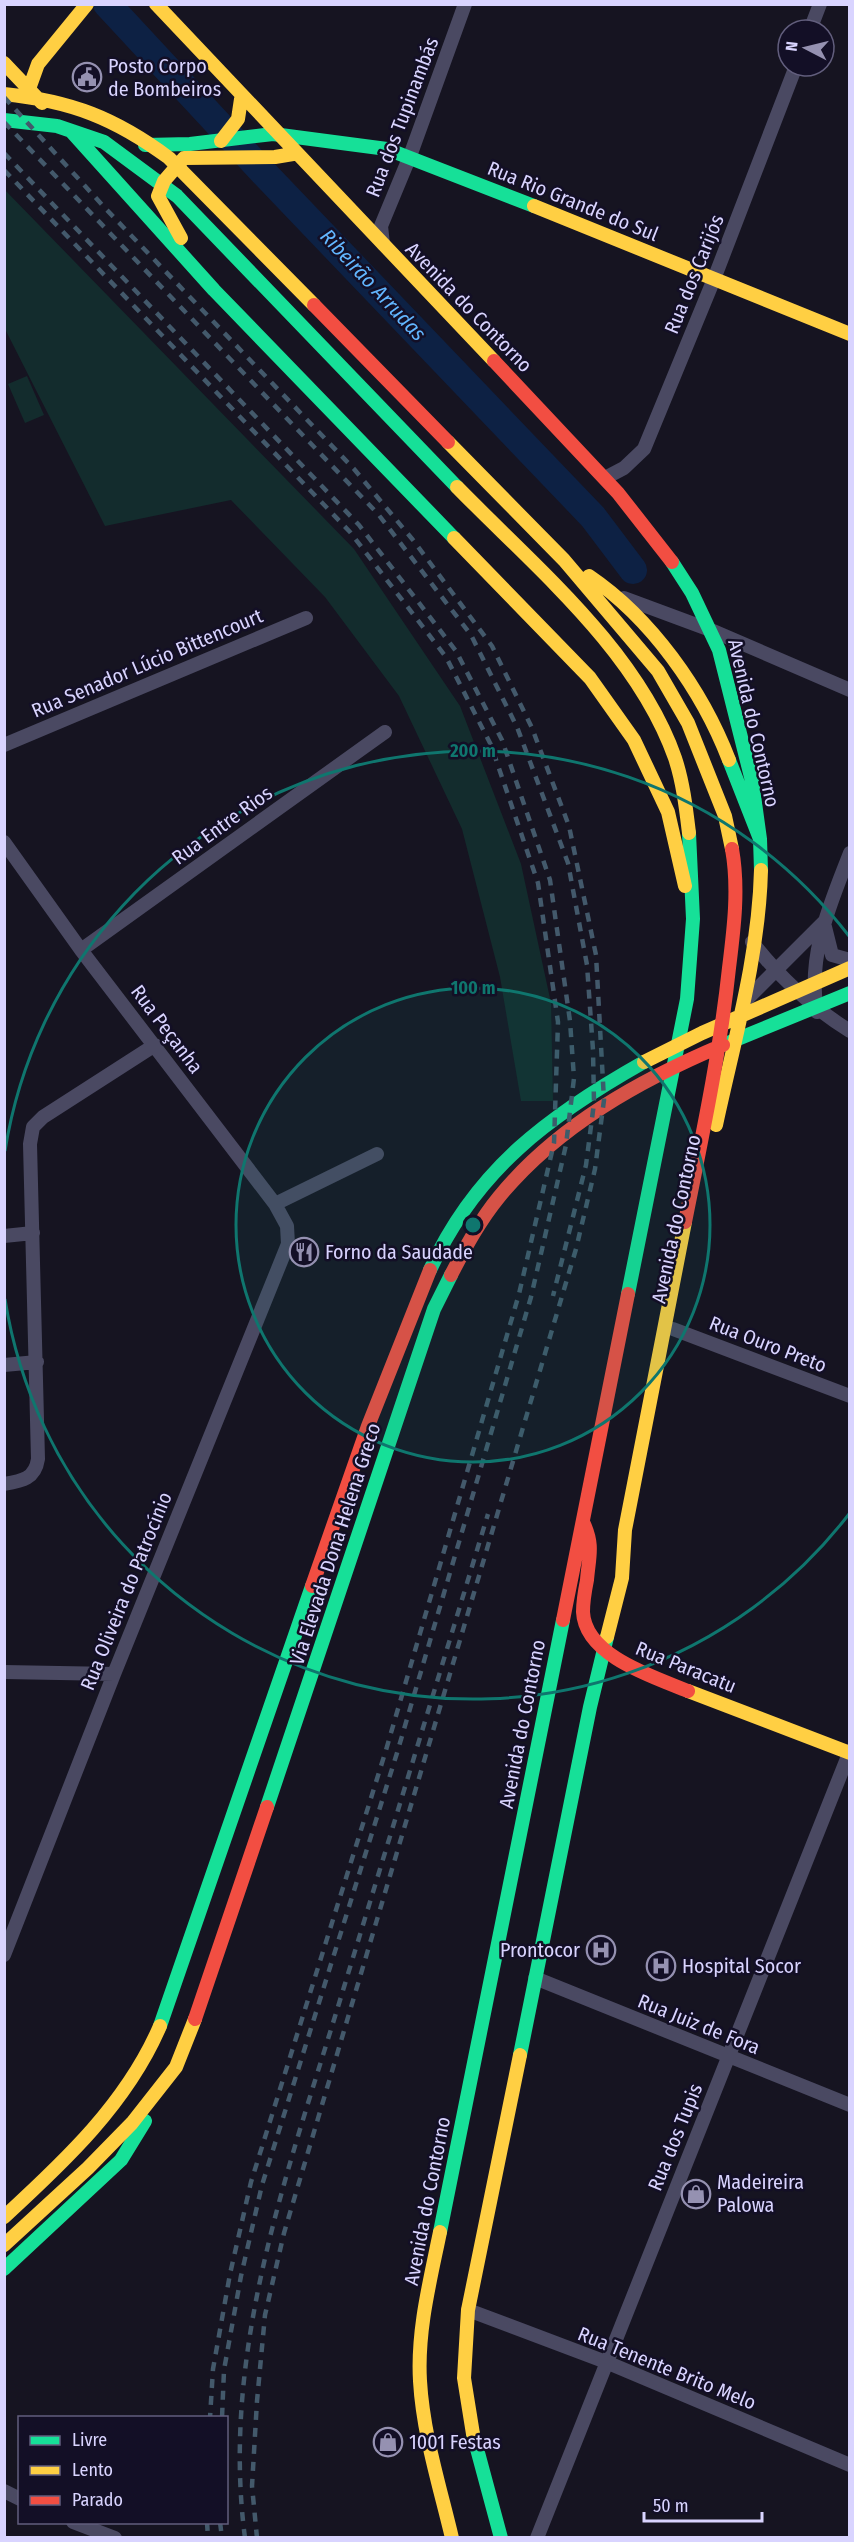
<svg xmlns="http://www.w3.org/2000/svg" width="854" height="2542" font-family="'Fira Sans Condensed',sans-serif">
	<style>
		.green { fill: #132c2d }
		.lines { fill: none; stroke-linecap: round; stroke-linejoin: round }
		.river { stroke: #0d2144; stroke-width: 28 }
		.street { stroke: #4a4962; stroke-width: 14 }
		.fast { stroke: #16e098; stroke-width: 14 }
		.slow { stroke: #ffcf43; stroke-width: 14 }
		.jam { stroke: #f24e42; stroke-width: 14 }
		.rail { stroke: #43596b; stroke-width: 4.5; stroke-dasharray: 9 8; stroke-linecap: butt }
		.ring { fill: none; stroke: #0f766e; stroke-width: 3 }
		.labels { text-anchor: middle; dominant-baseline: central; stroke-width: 5; stroke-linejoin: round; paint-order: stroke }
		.poi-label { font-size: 20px; fill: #d9d4ff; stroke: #130f26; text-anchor: start }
		.street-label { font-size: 20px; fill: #d9d4ff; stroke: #130f26 }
		.water-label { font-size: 21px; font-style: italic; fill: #62b6ff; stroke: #130f26 }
		.centre { fill: #0f766e; stroke: #130f26; stroke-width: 3 }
		.ring-label { font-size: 18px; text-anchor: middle; font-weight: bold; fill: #0f766e; stroke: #130f26; stroke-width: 5; stroke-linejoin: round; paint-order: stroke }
	</style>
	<rect width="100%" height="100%" fill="#161421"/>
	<path class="green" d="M4,189L354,549L460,706L521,864L551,1003L553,1101H521L500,977L462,829L399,696L325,597L231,500L105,526L5,329Z
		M27,376L44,415L25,423L8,384Z"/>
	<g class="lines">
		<path class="river" d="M107,4L263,172L593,517L633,570"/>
		<path class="street" d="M810,30L820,4
			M383,244L381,226L410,156L465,4
			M605,478L624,468L644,449L714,279L796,66
			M624,598L713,631L850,690
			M4,745L306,618
			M4,842L81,950L275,1204L287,1226L288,1244L114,1674L4,1955
			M825,927L832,955L850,960
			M752,942C780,978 811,1007 850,1031
			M81,950L385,732
			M745,1001L824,922
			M817,1012C807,955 830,905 850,853
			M275,1204L377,1154
			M4,1236L33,1233
			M673,1329L850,1396
			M4,1365L37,1362
			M4,1484C22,1481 35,1479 38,1459L30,1144L33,1127L43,1117L155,1045
			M4,1672L114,1674
			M535,1978L850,2105
			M468,2310L606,2362L850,2465
			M4,2491L20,2499
			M73,2522L115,2538
			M537,2538L850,1751"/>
		<path class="fast" d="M4,120L57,126L104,142L177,196L457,487
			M71,131L214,290L454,538
			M273,134L387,149L534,206
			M145,145L190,144L273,134
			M672,562L692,593L719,650L752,781L760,839L761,870
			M729,760L760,839
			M723,1045L850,993
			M430,1270C476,1169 550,1115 644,1062
			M628,1294L687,999L693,919L689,833
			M267,1807L434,1309L451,1275
			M160,2026L312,1586
			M520,2055L590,1707L607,1637
			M440,2232L563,1620
			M4,2269L121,2160L145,2121
			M473,2434L501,2538"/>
		<path class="slow" d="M156,4L494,361
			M4,63L42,103
			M29,89L38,64L87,4
			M4,94C71,101 115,118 169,158L314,305
			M221,141L238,119L241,99
			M534,206L850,334
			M181,238L158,196L164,181L184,158L275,157L293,154
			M448,442L564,560L658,671L688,723L725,816L732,849
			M457,487C535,567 637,650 675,758C683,782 686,808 689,833
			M454,538L590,678L634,740L668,812L685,886
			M589,576C651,618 702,690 729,760
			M644,1062L702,1033L850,968
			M716,1125C734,1041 759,956 761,870
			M607,1637L622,1578L625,1530L685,1222
			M688,1691L850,1753
			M4,2217C65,2161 127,2103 160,2026
			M440,2232C430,2281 417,2331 420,2381C423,2434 440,2487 452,2538
			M4,2245L88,2168L132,2123L176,2067L195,2019
			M473,2434L464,2378L468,2310L520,2055"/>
		<path class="jam" d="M314,305L448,442
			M494,361L618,493L672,562
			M685,1222C702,1137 720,1053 729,968C734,928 739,888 732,849
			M451,1275C465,1248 480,1220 499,1197C557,1126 640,1080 723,1045
			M583,1522C594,1545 589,1556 587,1580C585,1590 583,1602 583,1612C585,1656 654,1677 688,1691
			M312,1586L368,1426L430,1270
			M563,1620L628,1294
			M195,2019L267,1807"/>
		<path class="rail" d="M4,97L105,208L354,469L413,540L492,646L532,728L569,826L596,955L604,1100L595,1169L576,1249L284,2233L265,2315L257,2401L252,2486L257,2538
			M4,122L378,514L471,635L517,727L568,863L587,965L593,1050L594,1103L586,1165L553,1296
			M4,153L359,525L456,651L502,740L550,880L570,1021L574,1078L566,1145L531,1297L397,1753L262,2185L241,2276L224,2370L222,2418
			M4,170L350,532L446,657L491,745L538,883L558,1022L554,1143L519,1294L386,1750L251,2182L230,2274L213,2369L210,2418
			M207,2522L208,2538
			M220,2522L222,2538
			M245,2538C220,2349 290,2166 344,1987C392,1830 440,1672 488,1514"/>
	</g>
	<circle cx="473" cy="1225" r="237" fill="#0f766e" fill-opacity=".12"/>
	<g class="ring">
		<circle cx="473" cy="1225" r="237"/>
		<path d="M849 1514A474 474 0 0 1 5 1299M5 1151A474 474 0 0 1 849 936"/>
	</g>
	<defs>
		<g id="civic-ring" transform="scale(1.5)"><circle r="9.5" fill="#130f26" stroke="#9591b1" stroke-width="1.5"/><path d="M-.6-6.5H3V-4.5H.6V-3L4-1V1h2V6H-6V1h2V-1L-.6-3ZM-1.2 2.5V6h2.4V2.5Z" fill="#9591b1"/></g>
		<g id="restaurant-ring" transform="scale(1.5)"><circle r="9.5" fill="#130f26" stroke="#9591b1" stroke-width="1.5"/><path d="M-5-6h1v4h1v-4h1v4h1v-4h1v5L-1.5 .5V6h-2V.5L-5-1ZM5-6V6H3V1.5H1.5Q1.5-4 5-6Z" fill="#9591b1"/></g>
		<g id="hospital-ring" transform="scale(1.5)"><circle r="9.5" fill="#130f26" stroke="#9591b1" stroke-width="1.5"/><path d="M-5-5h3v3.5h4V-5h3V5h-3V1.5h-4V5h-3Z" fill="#9591b1"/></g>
		<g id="shop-ring" transform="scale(1.5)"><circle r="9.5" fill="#130f26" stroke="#9591b1" stroke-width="1.5"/><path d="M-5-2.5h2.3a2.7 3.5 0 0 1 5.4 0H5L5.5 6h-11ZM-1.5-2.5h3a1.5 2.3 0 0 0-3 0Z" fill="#9591b1"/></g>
	</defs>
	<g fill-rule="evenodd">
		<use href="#civic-ring" x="87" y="77"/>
		<use href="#restaurant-ring" x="304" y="1252"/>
		<use href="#hospital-ring" x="601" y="1950"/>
		<use href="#hospital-ring" x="661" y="1966"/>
		<use href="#shop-ring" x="696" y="2194"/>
		<use href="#shop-ring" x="388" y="2442"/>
	</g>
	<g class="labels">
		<g class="poi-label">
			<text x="108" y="66">Posto Corpo<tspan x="108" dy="23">de Bombeiros</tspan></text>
			<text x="325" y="1252">Forno da Saudade</text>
			<text x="580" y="1950" text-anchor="end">Prontocor</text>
			<text x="682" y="1966">Hospital Socor</text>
			<text x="717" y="2182">Madeireira<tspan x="717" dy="23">Palowa</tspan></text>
			<text x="409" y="2442">1001 Festas</text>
		</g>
		<g class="street-label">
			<text transform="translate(402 117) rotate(-69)">Rua dos Tupinambás</text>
			<text transform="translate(573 201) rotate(22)">Rua Rio Grande do Sul</text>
			<text transform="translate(694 274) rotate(-68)">Rua dos Carijós</text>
			<text transform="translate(469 307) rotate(46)">Avenida do Contorno</text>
			<text transform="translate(147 663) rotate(-23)">Rua Senador Lúcio Bittencourt</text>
			<text transform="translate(754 723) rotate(77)">Avenida do Contorno</text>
			<text transform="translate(222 825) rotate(-36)">Rua Entre Rios</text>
			<text transform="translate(167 1029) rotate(53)">Rua Peçanha</text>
			<text transform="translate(676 1219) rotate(-78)">Avenida do Contorno</text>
			<text transform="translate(768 1344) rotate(21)">Rua Ouro Preto</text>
			<text transform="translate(335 1544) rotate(-72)">Via Elevada Dona Helena Greco</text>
			<text transform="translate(126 1591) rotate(-68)">Rua Oliveira do Patrocínio</text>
			<text transform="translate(686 1667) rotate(22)">Rua Paracatu</text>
			<text transform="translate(522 1724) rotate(-79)">Avenida do Contorno</text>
			<text transform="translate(699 2024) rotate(22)">Rua Juiz de Fora</text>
			<text transform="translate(675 2137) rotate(-68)">Rua dos Tupis</text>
			<text transform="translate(427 2201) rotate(-79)">Avenida do Contorno</text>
			<text transform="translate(667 2368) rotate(22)">Rua Tenente Brito Melo</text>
		</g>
		<g class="water-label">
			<text transform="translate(373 285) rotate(47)">Ribeirão Arrudas</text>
		</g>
	</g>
	<circle cx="473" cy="1225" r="9" class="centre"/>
	<g class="ring-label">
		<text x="473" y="757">200 m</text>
		<text x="473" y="994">100 m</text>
	</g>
	<rect width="854" height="2542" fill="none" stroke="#d9d4ff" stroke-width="12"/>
	<rect x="18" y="2416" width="210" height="108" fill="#130f26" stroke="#625e7d" stroke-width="1.5"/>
	<rect x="30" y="2436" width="30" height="9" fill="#16e098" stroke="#625e7d" stroke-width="1.5"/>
	<text x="72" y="2446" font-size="18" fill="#d9d4ff">Livre</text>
	<rect x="30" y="2466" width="30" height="9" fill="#ffcf43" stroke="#625e7d" stroke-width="1.5"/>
	<text x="72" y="2476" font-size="18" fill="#d9d4ff">Lento</text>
	<rect x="30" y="2496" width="30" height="9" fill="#f24e42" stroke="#625e7d" stroke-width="1.5"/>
	<text x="72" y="2506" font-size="18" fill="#d9d4ff">Parado</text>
	<g transform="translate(806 48) rotate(277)"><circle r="28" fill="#130f26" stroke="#625e7d" stroke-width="1.5"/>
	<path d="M0-4.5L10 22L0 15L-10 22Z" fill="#9591b1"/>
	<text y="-9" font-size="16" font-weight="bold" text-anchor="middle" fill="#d9d4ff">N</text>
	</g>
	<path d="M644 2512v9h118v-9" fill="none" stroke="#d9d4ff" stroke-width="3"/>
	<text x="653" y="2512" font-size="18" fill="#d9d4ff" stroke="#130f26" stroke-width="4.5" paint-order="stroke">50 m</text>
</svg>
